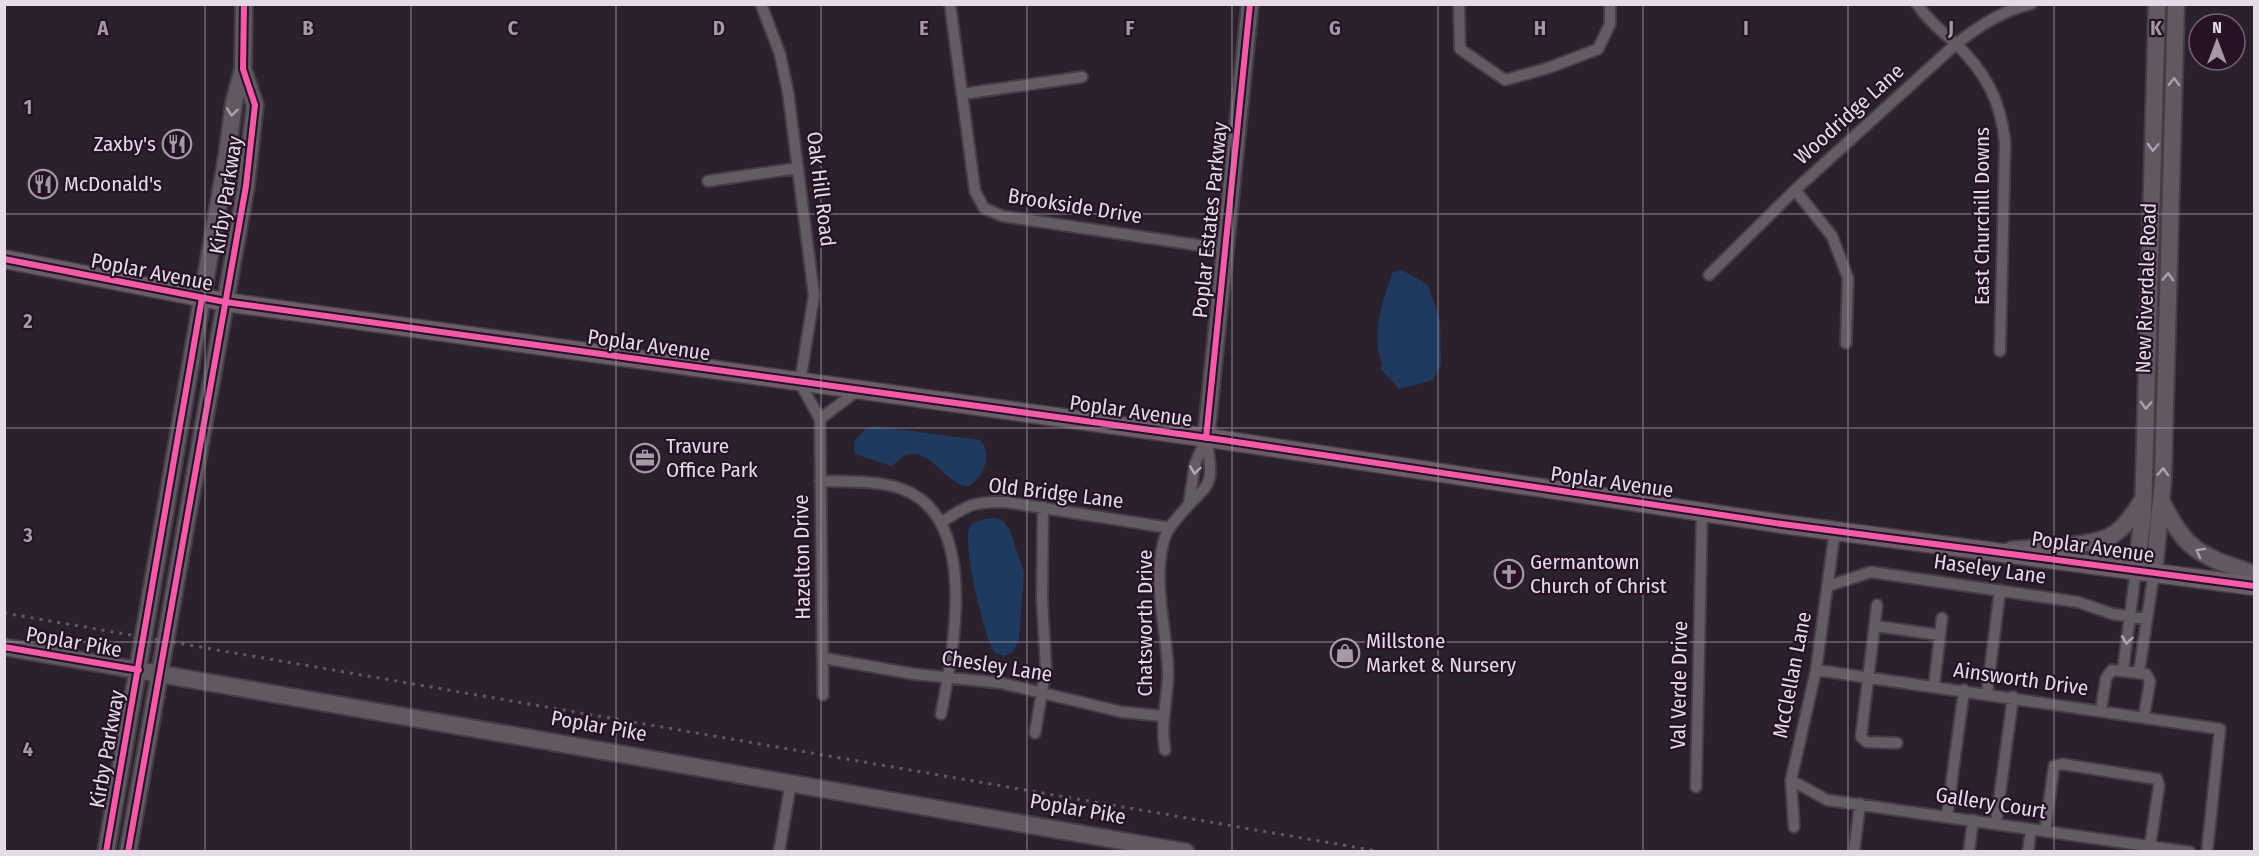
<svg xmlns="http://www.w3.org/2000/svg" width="2259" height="856" font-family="'Fira Sans Condensed',sans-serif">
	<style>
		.water { fill: #203a5f }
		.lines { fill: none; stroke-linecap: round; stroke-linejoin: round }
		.street-casing { stroke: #453c46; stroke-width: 14 }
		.secondary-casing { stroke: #453c46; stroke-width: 20 }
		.primary-casing { stroke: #453c46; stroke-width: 21 }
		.street { stroke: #645c64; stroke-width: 10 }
		.secondary { stroke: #625862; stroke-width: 16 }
		.primary { stroke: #6c5d68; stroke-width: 18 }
		.rail { stroke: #615862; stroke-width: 3; stroke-dasharray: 3 6; stroke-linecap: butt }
		.cycleway-casing { stroke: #251227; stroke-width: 10 }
		.cycleway { stroke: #f35aa7; stroke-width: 6 }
		.oneway { stroke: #aba0ac }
		.oneway2 { stroke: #b3a8b3 }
		.grid { fill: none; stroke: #a599a6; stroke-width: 1.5; stroke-opacity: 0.55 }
		.labels { text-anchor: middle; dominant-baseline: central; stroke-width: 4.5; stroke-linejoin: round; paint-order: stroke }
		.street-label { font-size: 21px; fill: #e7dae8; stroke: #251227 }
		.poi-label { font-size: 21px; fill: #e7dae8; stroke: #251227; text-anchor: start }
		.grid-label { font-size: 20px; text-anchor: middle; font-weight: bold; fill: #a599a6; stroke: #251227; stroke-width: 4.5; stroke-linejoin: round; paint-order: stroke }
	</style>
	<rect width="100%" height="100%" fill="#2b212c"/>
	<path class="water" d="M1402,270L1428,285L1440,320L1441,365L1433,380L1399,389L1380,368L1382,364C1371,334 1382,302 1393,272Z
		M874,426L980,440C993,454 984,477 969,486C944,486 934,447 906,455C900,457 897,463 891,466L855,454L854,442L865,429Z
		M996,518L1003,521L1010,531L1024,572L1019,640L1012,653L1003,656L994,652C984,636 961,541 970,526C975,519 988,519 996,518Z"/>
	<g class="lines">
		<g class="street-casing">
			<path id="street" d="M761,4L780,54L788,92L814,295L800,383L820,419L823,695
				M950,4L975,191L984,208L1002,216L1224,249
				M1459,4L1460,49L1505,80L1548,68L1598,49L1610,24V4
				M1917,4C1927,19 1940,30 1953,41C1985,71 2001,100 2005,143L2000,351
				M962,94L1082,77
				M708,181L798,168
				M1795,190L1832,236L1848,278L1846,343
				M1709,275L1795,190L1956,44C1979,26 2002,11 2031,4
				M820,419L857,391
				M820,481C847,482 877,480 902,489C981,518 953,652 941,714
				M1189,504L1195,464L1206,439
				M942,522C968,505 974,501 1006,502L1170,528
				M1828,586L1871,572L2078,602L2113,614L2147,619
				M1877,605L1861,737L1867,742L1897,743
				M1875,626L1940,635
				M823,658L914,674L1001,683L1122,712L1163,716
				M1816,670L2220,729L2207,852
				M2123,670L2136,569
				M2139,672L2154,572
				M1934,686L1942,618
				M1987,693L2000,590
				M2101,710L2106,678L2112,670L2146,674L2150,681L2144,716
				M1035,733L1046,668L1042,600L1043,507
				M1165,750C1160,723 1168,699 1168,672C1167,628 1152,584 1164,540C1166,531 1172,524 1178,517C1209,480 1216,492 1206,438
				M1791,780L1827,800L2190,852
				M1696,787L1702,512
				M1947,816L1964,690
				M1996,823L2013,697
				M1794,827L1791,780L1816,670L1835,530
				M2045,831L2054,766L2062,764L2157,779L2159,786L2150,846
				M779,852L791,782
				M1854,852L1860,804
				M1969,852L1973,820
				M2028,852L2031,829"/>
		</g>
		<g class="secondary-casing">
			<path id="secondary" d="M1206,438L1250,4
				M2161,500C2186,553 2201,555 2254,574
				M2011,550C2038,547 2097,548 2117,532C2128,523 2136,511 2143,499
				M2136,569L2143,516L2157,4
				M2154,572L2163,480L2176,4
				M4,647L1186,852
				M106,852L227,155L234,102L243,69L244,4
				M128,852L246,186L255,105L243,69"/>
		</g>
		<g class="primary-casing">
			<path id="primary" d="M4,259L225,302L1223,440L1782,524L2254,586"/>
		</g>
		<use href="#street" class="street"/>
		<use href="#secondary" class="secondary"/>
		<use href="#primary" class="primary"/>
		<path class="rail" d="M4,613L1383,852"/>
		<g class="cycleway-casing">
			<path id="cycleway" d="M4,259L225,302L1223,440L1782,524L2254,586
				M1206,438L1250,4
				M4,647L139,670
				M106,852L202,298
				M128,852L246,186L255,105L243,69L244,4"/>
		</g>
		<use href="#cycleway" class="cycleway"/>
	</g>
	<defs><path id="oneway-chevron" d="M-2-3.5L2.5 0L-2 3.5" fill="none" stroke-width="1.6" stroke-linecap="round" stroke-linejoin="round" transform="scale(1.5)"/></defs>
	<g class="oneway">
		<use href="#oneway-chevron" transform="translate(2174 82) rotate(-89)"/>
		<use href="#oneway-chevron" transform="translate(232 112) rotate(97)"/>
		<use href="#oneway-chevron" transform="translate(2153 147) rotate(92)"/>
		<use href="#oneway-chevron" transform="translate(2168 277) rotate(-88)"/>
		<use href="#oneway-chevron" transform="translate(2146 405) rotate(92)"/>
		<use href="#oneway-chevron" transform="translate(2163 472) rotate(-88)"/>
		<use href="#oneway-chevron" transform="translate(2200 552) rotate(-151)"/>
	</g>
	<g class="oneway2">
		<use href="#oneway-chevron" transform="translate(1195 470) rotate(98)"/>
		<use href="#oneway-chevron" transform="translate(2127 640) rotate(98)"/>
	</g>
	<path class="grid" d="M205,4V852M411,4V852M616,4V852M821,4V852M1027,4V852M1232,4V852M1438,4V852M1643,4V852M1848,4V852M2054,4V852M4,214H2254M4,428H2254M4,642H2254"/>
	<defs>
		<g id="restaurant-ring" transform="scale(1.5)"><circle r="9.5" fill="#251227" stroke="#a599a6" stroke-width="1.5"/><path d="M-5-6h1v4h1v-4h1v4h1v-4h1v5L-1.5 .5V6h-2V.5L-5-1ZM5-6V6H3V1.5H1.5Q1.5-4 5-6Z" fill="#a599a6"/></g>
		<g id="office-ring" transform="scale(1.5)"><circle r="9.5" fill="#251227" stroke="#a599a6" stroke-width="1.5"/><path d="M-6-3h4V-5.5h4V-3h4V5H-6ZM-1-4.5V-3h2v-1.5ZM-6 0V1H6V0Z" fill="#a599a6"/></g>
		<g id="church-ring" transform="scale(1.5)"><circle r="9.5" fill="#251227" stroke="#a599a6" stroke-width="1.5"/><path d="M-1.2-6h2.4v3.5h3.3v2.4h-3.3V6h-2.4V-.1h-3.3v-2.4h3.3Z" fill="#a599a6"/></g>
		<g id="shop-ring" transform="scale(1.5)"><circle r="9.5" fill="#251227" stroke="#a599a6" stroke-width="1.5"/><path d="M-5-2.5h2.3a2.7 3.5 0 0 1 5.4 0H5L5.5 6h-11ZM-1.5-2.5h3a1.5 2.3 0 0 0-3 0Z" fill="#a599a6"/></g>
	</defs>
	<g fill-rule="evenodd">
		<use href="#restaurant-ring" x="177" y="144"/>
		<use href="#restaurant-ring" x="43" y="184"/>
		<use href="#office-ring" x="645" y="458"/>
		<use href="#church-ring" x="1509" y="574"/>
		<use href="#shop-ring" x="1345" y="653"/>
	</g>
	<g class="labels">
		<g class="street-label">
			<text transform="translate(1849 114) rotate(-42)">Woodridge Lane</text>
			<text transform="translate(821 189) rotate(83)">Oak Hill Road</text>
			<text transform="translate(226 195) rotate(-81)">Kirby Parkway</text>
			<text transform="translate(1075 206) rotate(9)">Brookside Drive</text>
			<text transform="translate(1982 216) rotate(-90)">East Churchill Downs</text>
			<text transform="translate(1210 220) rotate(-84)">Poplar Estates Parkway</text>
			<text transform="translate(152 272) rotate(11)">Poplar Avenue</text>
			<text transform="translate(2146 288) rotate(-88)">New Riverdale Road</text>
			<text transform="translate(649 345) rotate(8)">Poplar Avenue</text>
			<text transform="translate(1131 411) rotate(8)">Poplar Avenue</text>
			<text transform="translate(1612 482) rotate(8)">Poplar Avenue</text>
			<text transform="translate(1056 493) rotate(7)">Old Bridge Lane</text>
			<text transform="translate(2093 547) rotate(8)">Poplar Avenue</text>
			<text transform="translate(802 557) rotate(-91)">Hazelton Drive</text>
			<text transform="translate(1990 569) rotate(8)">Haseley Lane</text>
			<text transform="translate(1145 623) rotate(-90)">Chatsworth Drive</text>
			<text transform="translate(74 642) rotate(10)">Poplar Pike</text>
			<text transform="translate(997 666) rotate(9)">Chesley Lane</text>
			<text transform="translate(1792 675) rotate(-79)">McClellan Lane</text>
			<text transform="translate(2021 679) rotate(8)">Ainsworth Drive</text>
			<text transform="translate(1679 685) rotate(-89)">Val Verde Drive</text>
			<text transform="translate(599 726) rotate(10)">Poplar Pike</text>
			<text transform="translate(107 749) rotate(-80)">Kirby Parkway</text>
			<text transform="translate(1991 803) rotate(9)">Gallery Court</text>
			<text transform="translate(1078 809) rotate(10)">Poplar Pike</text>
		</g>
		<g class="poi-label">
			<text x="156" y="144" text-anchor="end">Zaxby's</text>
			<text x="64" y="184">McDonald's</text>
			<text x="666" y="446">Travure<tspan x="666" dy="24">Office Park</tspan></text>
			<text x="1530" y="562">Germantown<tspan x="1530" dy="24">Church of Christ</tspan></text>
			<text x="1366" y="641">Millstone<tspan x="1366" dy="24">Market &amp; Nursery</tspan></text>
		</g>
	</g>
	<g class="grid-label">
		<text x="103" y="35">A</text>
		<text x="308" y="35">B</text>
		<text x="513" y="35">C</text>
		<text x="719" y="35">D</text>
		<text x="924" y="35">E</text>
		<text x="1130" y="35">F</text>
		<text x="1335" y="35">G</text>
		<text x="1540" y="35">H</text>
		<text x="1746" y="35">I</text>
		<text x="1951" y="35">J</text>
		<text x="2156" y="35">K</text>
		<text x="28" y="114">1</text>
		<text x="28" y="328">2</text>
		<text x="28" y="542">3</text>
		<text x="28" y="756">4</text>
	</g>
	<rect width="2259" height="856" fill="none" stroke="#e7dae8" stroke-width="12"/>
	<g transform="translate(2217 42)"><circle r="28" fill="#251227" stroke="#736274" stroke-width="1.5"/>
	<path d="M0-4.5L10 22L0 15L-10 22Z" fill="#a599a6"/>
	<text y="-9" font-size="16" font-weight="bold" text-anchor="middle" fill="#e7dae8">N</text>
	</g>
</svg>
